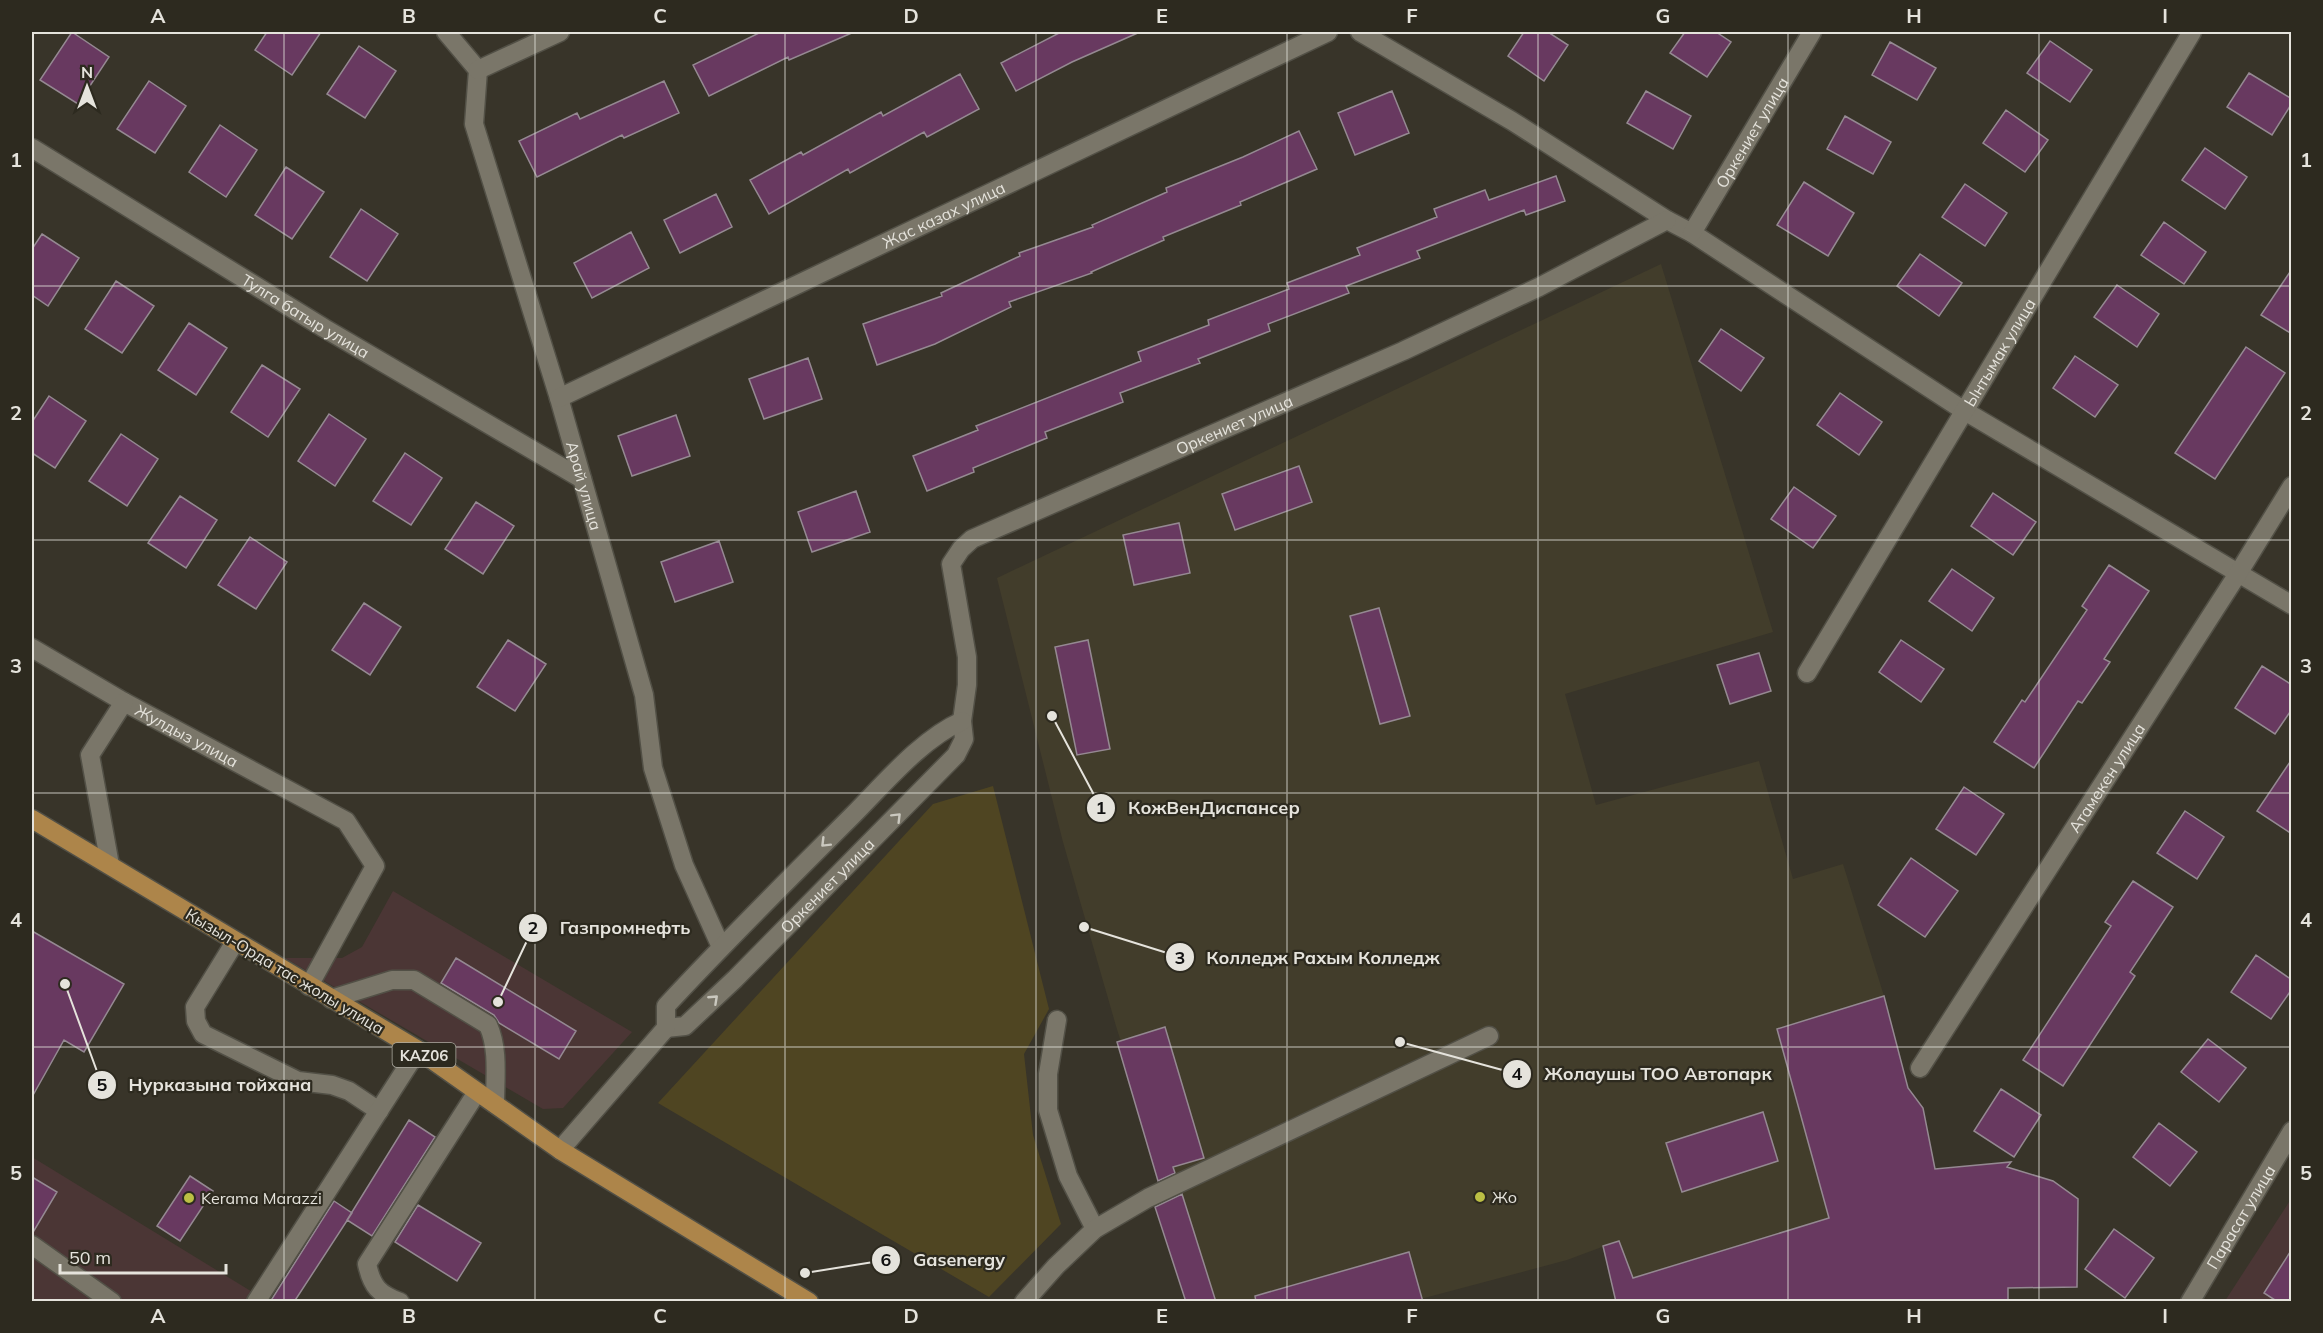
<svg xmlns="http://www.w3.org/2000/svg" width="2323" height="1333" font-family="Mulish,sans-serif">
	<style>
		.commercial { fill: #4b3635 }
		.built { fill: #423d2b }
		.green { fill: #4f4522 }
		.building { fill: #683960; stroke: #958992; stroke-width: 1.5 }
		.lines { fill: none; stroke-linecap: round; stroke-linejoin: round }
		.minor-casing { stroke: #525046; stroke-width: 21 }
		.major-casing { stroke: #525046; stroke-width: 21 }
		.minor { stroke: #7a7669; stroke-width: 18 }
		.major { stroke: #ad854a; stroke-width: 18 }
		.oneway { stroke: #cac8bf }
		.grid { fill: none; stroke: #e5e3dc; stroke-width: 1.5; stroke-opacity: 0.55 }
		.poi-dot { fill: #bcbf44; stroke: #2d2a1f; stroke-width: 2 }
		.labels { text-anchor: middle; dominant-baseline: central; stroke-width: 4.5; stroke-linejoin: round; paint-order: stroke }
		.shield { fill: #2d2a1f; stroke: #aeaca3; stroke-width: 1.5 }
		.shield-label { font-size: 15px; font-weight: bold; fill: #e5e3dc }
		.street-label { font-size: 16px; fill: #e5e3dc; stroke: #2d2a1f }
		.poi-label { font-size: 16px; fill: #e5e3dc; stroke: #2d2a1f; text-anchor: start }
		.leader { fill: none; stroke: #e5e3dc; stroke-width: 2 }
		.callout-dot { fill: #e5e3dc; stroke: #2d2a1f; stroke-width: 2 }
		.mark-label { font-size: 18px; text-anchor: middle; font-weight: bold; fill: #111 }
		.callout-label { font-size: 18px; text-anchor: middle; font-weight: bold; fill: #e5e3dc; stroke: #2d2a1f; stroke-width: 4.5; stroke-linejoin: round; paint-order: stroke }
		.neatline { fill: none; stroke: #e5e3dc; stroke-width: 2 }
		.grid-label { font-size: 20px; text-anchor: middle; font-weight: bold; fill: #e5e3dc }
	</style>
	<rect width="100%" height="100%" fill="#383429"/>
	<path class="commercial" d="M393,891L632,1032L563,1108L543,1109L285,958H342L362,947Z
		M32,1157L267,1301H32Z
		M2291,1199V1301H2225Z"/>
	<path class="built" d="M1661,264L1773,632L1565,694L1596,805L1759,761L1793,879L1843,864L1884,996L1777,1029L1829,1218L1633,1278L1618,1241L1567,1260L1413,1301H1202L1116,1026L1063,842L997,578Z"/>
	<path class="green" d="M993,786L1049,1009L1024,1054L1033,1135L1061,1224L989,1297L658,1103L933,804Z"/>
	<path class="building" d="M72,32L109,57L78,104L40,80Z
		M267,32H321L292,75L255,50Z
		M761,32H854L789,60L788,57L709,96L693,65Z
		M1061,32H1140L1072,62L1016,91L1001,63Z
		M1524,32H1548L1568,45L1544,81L1508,56Z
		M1685,32H1716L1731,42L1707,77L1670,53Z
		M2050,41L2092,70L2070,102L2027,73Z
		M1890,42L1936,68L1917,100L1872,75Z
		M359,46L396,71L365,118L327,94Z
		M2249,73L2292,99V103L2272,135L2227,107Z
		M960,74L979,109L927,137L924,132L850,173L848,169L769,214L750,180L801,152L803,155L881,112L883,116Z
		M149,81L186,106L155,153L117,129Z
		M664,81L679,113L624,138L622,135L537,177L519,141L577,113L580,119Z
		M1392,91L1409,133L1355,155L1338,113Z
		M1646,91L1691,116L1673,149L1627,123Z
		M2006,110L2048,140L2025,172L1983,143Z
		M1845,116L1891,142L1873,174L1827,149Z
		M220,125L257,150L226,197L189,172Z
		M1299,131L1317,169L1240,202L1241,205L1163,237L1164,240L1091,272L1092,273L1009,302L1011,307L935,344L877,365L863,324L942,296L941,293L1020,256L1019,253L1093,227L1092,225L1167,192L1166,188L1243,157Z
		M2205,148L2247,177L2225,209L2182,180Z
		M286,167L324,192L292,239L255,215Z
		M1556,176L1565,201L1526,215L1524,210L1417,251L1420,258L1346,286L1349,293L1268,324L1270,331L1198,359L1200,363L1120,393L1123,402L1045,432L1047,438L973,468L974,472L927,491L913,456L978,430L976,426L1141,361L1138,352L1209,325L1208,320L1289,289L1287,283L1360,255L1357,248L1437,217L1434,209L1485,190L1489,200Z
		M1804,182L1854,213L1828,256L1777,225Z
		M1965,184L2007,213L1985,246L1942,217Z
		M716,194L732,227L680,253L664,220Z
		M361,209L398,234L367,281L330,257Z
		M2164,222L2206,252L2184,284L2141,255Z
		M631,232L649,268L592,298L574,263Z
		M42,234L79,258L48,306L32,295V249Z
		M1920,254L1962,283L1939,316L1897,286Z
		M2292,269V334L2261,315Z
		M116,281L154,306L122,353L85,329Z
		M2117,285L2159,314L2137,347L2094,317Z
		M189,323L227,348L196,395L158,370Z
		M1721,329L1764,358L1741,391L1699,361Z
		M2246,347L2285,373L2215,479L2175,453Z
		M2075,356L2118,385L2095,417L2053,388Z
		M808,358L822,399L764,419L749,379Z
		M262,365L300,389L268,437L231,412Z
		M1840,393L1882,422L1859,455L1817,425Z
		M49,396L86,421L55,468L32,453V422Z
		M329,414L366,439L335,486L298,461Z
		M676,415L690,456L632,476L618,436Z
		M121,434L158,459L127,506L89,481Z
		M405,453L442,478L411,525L373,501Z
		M1299,466L1312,502L1235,530L1222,494Z
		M1794,487L1836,516L1813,548L1771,519Z
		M856,491L870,532L812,552L798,512Z
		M1993,493L2036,522L2013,555L1971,526Z
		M180,496L217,520L186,568L148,543Z
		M476,502L514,526L483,574L445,549Z
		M1179,523L1190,573L1134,585L1123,535Z
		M250,537L287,562L256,609L218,585Z
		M719,541L733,582L675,602L661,562Z
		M2109,565L2149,591L2104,659L2110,662L2082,703L2078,701L2034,768L1994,742L2022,700L2025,702L2087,610L2082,606Z
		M1952,569L1994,598L1972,631L1929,601Z
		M364,603L401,627L370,675L332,650Z
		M1379,608L1410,716L1380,724L1350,616Z
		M508,640L546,664L515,711L477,687Z
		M1088,640L1110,749L1077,755L1055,647Z
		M1901,640L1944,669L1921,702L1879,672Z
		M1759,653L1771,691L1730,704L1717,665Z
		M2262,666L2292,685V709L2275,734L2235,708Z
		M2292,759V834L2257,811Z
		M1964,787L2004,814L1976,855L1936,829Z
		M2185,811L2224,837L2197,879L2157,853Z
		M1911,858L1958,891L1925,937L1878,905Z
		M2133,881L2173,907L2130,972L2135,976L2063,1086L2023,1060L2111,926L2105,922Z
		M32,931L124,984L84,1052L64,1040L32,1097Z
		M2256,955L2292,980V989L2271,1019L2231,992Z
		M456,958L576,1031L559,1059L499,1023L494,1015L441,983Z
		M1884,996L1908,1088L1923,1108L1935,1169L2011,1162L2007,1167L2053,1181L2078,1199L2077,1287L2008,1288V1302H1616L1603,1246L1619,1241L1633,1278L1829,1218L1777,1029Z
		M1165,1027L1204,1158L1173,1167L1175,1173L1158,1181L1117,1042Z
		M2208,1039L2246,1068L2219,1102L2181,1072Z
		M2001,1089L2041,1115L2014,1157L1974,1131Z
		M1763,1112L1778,1161L1682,1192L1666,1143Z
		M409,1120L435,1137L372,1236L347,1220Z
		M2159,1123L2197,1152L2170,1186L2133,1157Z
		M190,1176L213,1191L180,1241L157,1226Z
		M32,1177L57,1192L32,1234Z
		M1182,1194L1216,1302H1186L1155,1207Z
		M334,1201L352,1213L294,1302H270Z
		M418,1205L481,1243L457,1281L395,1242Z
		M2114,1229L2154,1258L2125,1298L2085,1269Z
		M2292,1249V1302H2278L2264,1293Z
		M1409,1252L1423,1302H1256L1255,1296Z"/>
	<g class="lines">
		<g class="minor-casing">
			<g id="minor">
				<path id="s1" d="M446,32L478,70L474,124L559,398L644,695L653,768L684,865L721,947"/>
				<path d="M1360,32L1512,121L1667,220L1692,233L1963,410L2292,605"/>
				<path d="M478,70L560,32"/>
				<path id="s2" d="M32,148L324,328L582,479"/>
				<path id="s3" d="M1692,233L1812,32"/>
				<path id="s4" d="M559,398L1328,32"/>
				<path id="s5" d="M32,648L124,702L346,821L375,866L309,986"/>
				<path id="s6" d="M1807,673L2192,32"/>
				<path d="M110,865L90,755L124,702"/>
				<path d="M235,942L195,1007L196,1021L203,1034L298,1081L332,1085L349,1091L379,1111"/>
				<path d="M331,999L392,980H414L488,1025C499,1049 495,1078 495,1104"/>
				<path d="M1057,1020L1048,1074V1110L1068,1176L1095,1229"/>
				<path id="s7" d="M666,1028L685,1026L735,979L956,755L964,739L962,721L967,685V657L951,564L961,549L972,539L1403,351L1539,287L1667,220"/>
				<path id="s8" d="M1920,1068L2239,572L2292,486"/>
				<path d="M560,1150L666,1028V1006C726,941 789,879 852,816C884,784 921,739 962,721"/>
				<path d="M32,1245L112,1302"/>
				<path d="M256,1302L418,1050"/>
				<path d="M400,1302C379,1294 372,1287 367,1264L477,1092"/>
				<path d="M1024,1302L1056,1266L1095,1229L1148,1198L1489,1036"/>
				<path id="s9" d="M2190,1302L2292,1131"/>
			</g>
		</g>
		<g class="major-casing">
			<path id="major" d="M32,819L418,1050L560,1150L809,1302"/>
		</g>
		<use href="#minor" class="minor"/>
		<use href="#major" class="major"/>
	</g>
	<defs><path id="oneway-chevron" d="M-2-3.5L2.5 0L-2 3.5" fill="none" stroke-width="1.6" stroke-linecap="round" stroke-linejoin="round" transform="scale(1.5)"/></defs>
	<g class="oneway">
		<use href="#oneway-chevron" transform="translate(897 817) rotate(-45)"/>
		<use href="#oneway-chevron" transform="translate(825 843) rotate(135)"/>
		<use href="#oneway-chevron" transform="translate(714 999) rotate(-43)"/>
	</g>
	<path class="grid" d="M284,32V1302M535,32V1302M785,32V1302M1036,32V1302M1287,32V1302M1538,32V1302M1788,32V1302M2039,32V1302M32,286H2292M32,540H2292M32,793H2292M32,1047H2292"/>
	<g class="poi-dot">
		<circle cx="1480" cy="1197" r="6"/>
		<circle cx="189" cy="1198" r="6"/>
	</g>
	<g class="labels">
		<rect class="shield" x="392.5" y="1043" width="63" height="24" rx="4.5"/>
		<g class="shield-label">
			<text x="424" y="1055">KАZ06</text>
		</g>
		<g class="street-label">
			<text stroke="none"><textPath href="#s3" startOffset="117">Оркениет улица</textPath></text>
			<text stroke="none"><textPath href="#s4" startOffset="426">Жас казах улица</textPath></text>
			<text stroke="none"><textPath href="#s2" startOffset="321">Тулга батыр улица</textPath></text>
			<text stroke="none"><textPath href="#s6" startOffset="374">Ынтымак улица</textPath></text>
			<text stroke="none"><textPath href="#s7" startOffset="916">Оркениет улица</textPath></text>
			<text stroke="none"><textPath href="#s1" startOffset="482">Арай улица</textPath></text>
			<text stroke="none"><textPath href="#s5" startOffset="178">Жулдыз улица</textPath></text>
			<text stroke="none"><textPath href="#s8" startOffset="345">Атамекен улица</textPath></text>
			<text stroke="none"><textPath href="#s7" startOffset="219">Оркениет улица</textPath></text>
			<text transform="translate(285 971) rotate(31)">Кызыл-Орда тас жолы улица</text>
			<text stroke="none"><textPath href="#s9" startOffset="99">Парасат улица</textPath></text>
		</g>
		<g class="poi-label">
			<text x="1492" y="1197">Жо</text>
			<text x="201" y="1198">Kerama Marazzi</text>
		</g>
	</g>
	<path class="leader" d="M1052 716L1101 808M498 1002L533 928M1084 927L1180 957M1400 1042L1517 1074M65 984L102 1085M805 1273L886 1260"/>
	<g class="callout-dot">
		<circle cx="1052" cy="716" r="6"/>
		<circle cx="498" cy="1002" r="6"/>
		<circle cx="1084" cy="927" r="6"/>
		<circle cx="1400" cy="1042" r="6"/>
		<circle cx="65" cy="984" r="6"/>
		<circle cx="805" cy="1273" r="6"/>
		<circle cx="1101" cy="808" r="15"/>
		<circle cx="533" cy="928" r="15"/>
		<circle cx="1180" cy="957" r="15"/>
		<circle cx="1517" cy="1074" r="15"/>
		<circle cx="102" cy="1085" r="15"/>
		<circle cx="886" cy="1260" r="15"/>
	</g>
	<g class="mark-label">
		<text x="1101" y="814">1</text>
		<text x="533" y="934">2</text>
		<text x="1180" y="964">3</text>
		<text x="1517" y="1080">4</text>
		<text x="102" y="1091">5</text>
		<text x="886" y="1266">6</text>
	</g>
	<g class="callout-label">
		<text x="1214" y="814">КожВенДиспансер</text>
		<text x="625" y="934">Газпромнефть</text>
		<text x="1323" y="964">Колледж Рахым Колледж</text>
		<text x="1658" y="1080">Жолаушы ТОО Автопарк</text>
		<text x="220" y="1091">Нурказына тойхана</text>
		<text x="959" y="1266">Gasenergy</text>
	</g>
	<rect width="2323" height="1333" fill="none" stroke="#2d2a1f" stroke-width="66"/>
	<g transform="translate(87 87)" stroke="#2d2a1f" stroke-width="4.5" paint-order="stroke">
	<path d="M0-4.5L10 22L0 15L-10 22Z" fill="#e5e3dc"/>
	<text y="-9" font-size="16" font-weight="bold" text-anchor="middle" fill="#e5e3dc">N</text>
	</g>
	<path d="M60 1264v9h166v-9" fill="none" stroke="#e5e3dc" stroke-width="3"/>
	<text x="69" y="1264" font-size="18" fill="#e5e3dc" stroke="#2d2a1f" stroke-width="4.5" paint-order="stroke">50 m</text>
	<rect x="33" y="33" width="2257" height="1267" class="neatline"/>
	<g class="grid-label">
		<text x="158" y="23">A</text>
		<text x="409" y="23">B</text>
		<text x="660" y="23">C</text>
		<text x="911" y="23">D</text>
		<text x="1162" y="23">E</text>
		<text x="1412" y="23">F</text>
		<text x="1663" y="23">G</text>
		<text x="1914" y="23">H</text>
		<text x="2165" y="23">I</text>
		<text x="16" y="167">1</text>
		<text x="2306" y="167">1</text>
		<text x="16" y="420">2</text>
		<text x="2306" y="420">2</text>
		<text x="16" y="673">3</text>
		<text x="2306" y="673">3</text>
		<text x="16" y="927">4</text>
		<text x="2306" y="927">4</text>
		<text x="16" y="1180">5</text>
		<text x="2306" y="1180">5</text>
		<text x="158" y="1323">A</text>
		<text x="409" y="1323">B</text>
		<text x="660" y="1323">C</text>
		<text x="911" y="1323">D</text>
		<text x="1162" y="1323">E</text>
		<text x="1412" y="1323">F</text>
		<text x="1663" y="1323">G</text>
		<text x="1914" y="1323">H</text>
		<text x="2165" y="1323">I</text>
	</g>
</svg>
